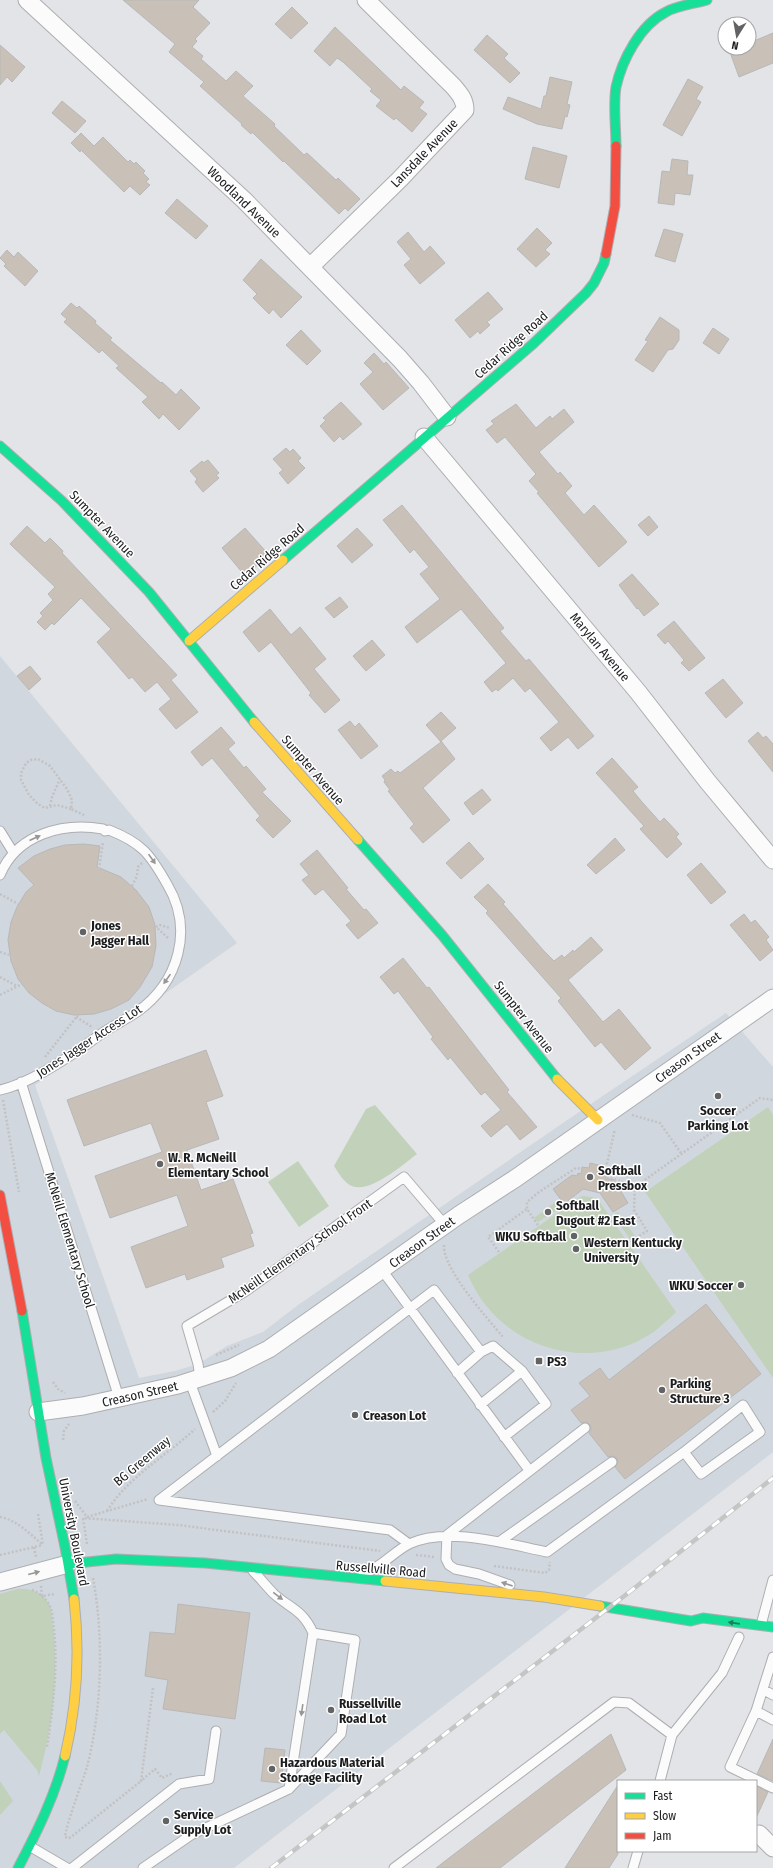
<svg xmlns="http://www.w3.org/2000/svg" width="773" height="1868" font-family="'Fira Sans Condensed',sans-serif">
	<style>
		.built { fill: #d1d7de }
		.green { fill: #c2d1ba }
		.building { fill: #c9c0b7; stroke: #b8b8b9 }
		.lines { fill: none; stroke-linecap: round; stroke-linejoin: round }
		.lane-casing { stroke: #adaeb1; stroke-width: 11 }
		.street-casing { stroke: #adaeb1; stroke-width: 19 }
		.fast-casing { stroke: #adaeb1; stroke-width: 11 }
		.slow-casing { stroke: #adaeb1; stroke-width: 11 }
		.jam-casing { stroke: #adaeb1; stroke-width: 11 }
		.path { stroke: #c2c2c4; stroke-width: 2.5; stroke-dasharray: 2 2; stroke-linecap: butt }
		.lane { stroke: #fbfbfb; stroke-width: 9 }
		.street { stroke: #fbfbfb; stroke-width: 17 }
		.fast { stroke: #16e098; stroke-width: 9 }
		.slow { stroke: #ffcf43; stroke-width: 9 }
		.jam { stroke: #f24e42; stroke-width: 9 }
		.rail-casing { stroke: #c4c5c5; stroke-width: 4.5 }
		.rail { stroke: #fff; stroke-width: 3; stroke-dasharray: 9; stroke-linecap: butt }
		.oneway { fill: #979798 }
		.oneway2 { fill: #197e5c }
		.poi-dot { fill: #616365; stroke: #fff; stroke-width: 1.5 }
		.labels { text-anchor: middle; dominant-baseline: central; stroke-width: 3; stroke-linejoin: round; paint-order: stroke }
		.street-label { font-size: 13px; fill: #1c1d1f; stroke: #fff }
		.poi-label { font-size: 13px; font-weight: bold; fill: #1c1d1f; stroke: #fff; text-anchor: start }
	</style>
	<rect width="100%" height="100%" fill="#e2e4e7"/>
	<path class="built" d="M0,656L237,943L35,1085L139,1378L175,1371L198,1364L227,1346L263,1332L298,1305L579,1112L726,1013L773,1067V1452L234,1868H0Z"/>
	<path class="green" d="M375,1105L417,1154C402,1165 365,1199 347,1183C342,1179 338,1172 334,1166L366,1109Z
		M768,1107L773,1115V1378L645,1192Z
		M298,1161L329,1206L299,1227L268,1182Z
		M582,1196L597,1198L676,1312C662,1326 648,1338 629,1345C566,1369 494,1338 468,1275Z
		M557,1201L561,1207L538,1222L534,1218Z
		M618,1212L635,1236L630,1239L613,1215Z
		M17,1589C30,1588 42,1592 49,1604C52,1611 52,1620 53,1628C59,1678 52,1728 39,1776L37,1770L4,1730L0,1734V1594Z
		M0,1781L13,1801L0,1815Z"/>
	<path class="building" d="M123,0H199L193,7L210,23L195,39L197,41L192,47L203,56L201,59L226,81L236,71L253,86L243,96L275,124L274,126L304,155L307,153L336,180L338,178L360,199L348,211L345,208L339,214L284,161L283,162L252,132L251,134L241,125L242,124L200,86L204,82L169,52L175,44Z
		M292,7L308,23L291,39L275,24Z
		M335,27L401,90L404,86L424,102L419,108L427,114L412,132L396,118L394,120L376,106L381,100L370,91L372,89L343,62L337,58L330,66L314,51Z
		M773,33V63L739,77L731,55L749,48L756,45L754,41Z
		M487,35L508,54L504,58L520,73L510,83L474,50Z
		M0,45L25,67L12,82L7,77L0,85Z
		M550,77L572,82L567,104L570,105L567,117L565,116L562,129L537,124L503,109L508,97L541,109L544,96H546Z
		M688,79L703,87L696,99L701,102L682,136L663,125Z
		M62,101L86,121L75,133L52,113Z
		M81,133L94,146L103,137L128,162L130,160L134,164L136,162L145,171L143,173L149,179L146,182L150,185L140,195L130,186L124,192L81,150L80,152L71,143Z
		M533,147L567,156L559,188L525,179Z
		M672,159L688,161L687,175H693L690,195L675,193L674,205L658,203L662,171L670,172Z
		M177,199L208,226L196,239L165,213Z
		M537,228L552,243L545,250L550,254L536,267L517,249Z
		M664,229L683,234L675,262L655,256Z
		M408,232L424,252L430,246L445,263L420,284L404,265L411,259L397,242Z
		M7,250L14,257L18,252L38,271L25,286L4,266L6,264L0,258Z
		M261,259L302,297L281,318L273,309L269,314L253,298L257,294L243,280Z
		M488,292L503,309L487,322L490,325L480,334L478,331L470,338L455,320Z
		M71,303L77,308L79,306L96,321L95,323L112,338L110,340L161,383L162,382L176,395L181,389L200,408L179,430L163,414L159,419L142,402L148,397L116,368L119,366L102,350L99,353L64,322L67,319L61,314Z
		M660,317L679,330V340L673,349L668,350L653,372L635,360L648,341L645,340Z
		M713,328L729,339L719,354L703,343Z
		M301,330L321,351L307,365L286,345Z
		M374,353L384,364L386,362L409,388L383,410L360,384L373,372L364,363Z
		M341,402L362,424L343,440L340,436L334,442L320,426L326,420L323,418Z
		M516,404L536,428L550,416L552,419L564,409L574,422L539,452L558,474L560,472L572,486L565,493L584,515L594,505L627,542L599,567L537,493L539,492L529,481L536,474L505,437L497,443L486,430L494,424L491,421Z
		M286,448L290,452L293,449L301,458L298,461L305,468L288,484L279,473L283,470L273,459Z
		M208,460L219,473L216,475L219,478L203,492L195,482L197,479L190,471L202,461L203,463Z
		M402,505L504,628L500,631L526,661L529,659L594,736L578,749L568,737L551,751L540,738L559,722L530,688L525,692L513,678L498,691L496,689L492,692L484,682L506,663L461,609L417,643L405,627L440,599L420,574L429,567L414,549L410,553L383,520Z
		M649,516L658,527L648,536L638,525Z
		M27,526L45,543L50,538L63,551L62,553L177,675L171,680L198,712L176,729L159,709L171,699L157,682L145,692L132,677L129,679L97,642L111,629L81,598L54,625L52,623L45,630L37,622L43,616L40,613L53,600L48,594L55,587L10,544Z
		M245,528L269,555L245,576L222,548Z
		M357,528L373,545L352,563L337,546Z
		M632,574L659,604L644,616L638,608L637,609L619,585Z
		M340,597L348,607L334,618L325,608Z
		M270,609L291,635L300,627L326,659L314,669L340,700L325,713L309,695L311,693L271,642L259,652L243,632Z
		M674,621L705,658L689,671L681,663L684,660L668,641L665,644L657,635Z
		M372,640L385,655L366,671L353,656Z
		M30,666L41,679L29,690L17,676Z
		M723,679L743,703L726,718L705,693Z
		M441,712L456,728L441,741L455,759L423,788L450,820L423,843L410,828L414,824L388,791L390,790L384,782L385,780L382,776L391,769L395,773L398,771L400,773L441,742L426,725Z
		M350,721L355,727L359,723L378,746L361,759L338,730Z
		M221,727L235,743L228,749L244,768L246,766L266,789L262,792L291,821L273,838L256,820L260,816L212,758L202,766L191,752Z
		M758,732L763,738L766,736L773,744V772L748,741Z
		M612,758L638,787L633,791L642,802L660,822L664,818L679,834L676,837L682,844L667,858L640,829L644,826L596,773Z
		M482,789L491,800L473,815L464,803Z
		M615,838L625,850L596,874L587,865Z
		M469,842L484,859L461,879L446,863Z
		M84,844L100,846L97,867L121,877L136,890L149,907L155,925L156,946L152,967L140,987L129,1000L111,1009L94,1014L74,1015L56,1011L42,1003L29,993L18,979L11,961L8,940L11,922L17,907L26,892L34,885L18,868L34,856L50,849L65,845Z
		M317,850L348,888L346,889L364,910L366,909L378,923L358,939L346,925L351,921L323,889L315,895L302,880L309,875L300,864Z
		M701,863L726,892L711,904L687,875Z
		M488,884L505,902L503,904L544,951L554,961L562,955L564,958L573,950L574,952L591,937L603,950L568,980L603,1022L619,1009L651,1048L625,1070L601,1042L595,1047L558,1001L561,998L486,913L488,911L474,897Z
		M744,914L751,923L755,920L769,937L766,940L773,950L760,961L730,925Z
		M403,958L427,988L429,987L509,1090L507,1092L537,1127L520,1140L507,1124L491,1137L481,1126L501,1110L485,1092L481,1095L450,1057L448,1060L431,1039L433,1037L398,991L394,994L380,977Z
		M206,1050L223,1096L206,1102L219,1139L187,1150L201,1190L233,1179L253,1233L250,1234L254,1246L221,1258L224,1267L187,1280L185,1274L146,1288L131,1247L188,1226L177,1195L110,1218L95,1176L162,1152L151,1123L84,1146L67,1100Z
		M590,1163L602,1166L601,1171L608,1172L606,1178L614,1180L628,1203L613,1212L600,1193L583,1189L564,1204L553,1189L572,1175L577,1176L578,1173L581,1174L582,1167L589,1168Z
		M706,1304L761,1374L625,1479L615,1467L618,1462L617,1458L612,1456L608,1457L589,1433L591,1430L590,1425L587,1422L581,1423L571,1410L590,1396L579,1383L600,1368L609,1380Z
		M178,1604L250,1613L235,1719L163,1709L168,1680L145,1676L150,1632L175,1634Z
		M611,1734L626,1770L500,1868H436Z
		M773,1739V1781L757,1774Z
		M265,1748L285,1750L281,1783L261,1781Z
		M618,1785V1854L609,1868H565Z
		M756,1786L768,1792L756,1818Z"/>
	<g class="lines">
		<g class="lane-casing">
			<path id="lane" d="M0,831L13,852
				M0,875C17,834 63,822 103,829L105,831L109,830C142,843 150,854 167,884C194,929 179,982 137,1012C125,1020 112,1026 101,1034C74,1054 32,1083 0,1090
				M21,1082L119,1398
				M382,1270L529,1470
				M457,1373L481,1352L493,1346L522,1371L546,1404L504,1437
				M200,1378L198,1364L187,1326L246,1291L404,1177L445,1225
				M190,1382L217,1456
				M480,1405L522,1371
				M499,1542L612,1462
				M409,1544L390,1530L159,1500L434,1290L481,1352
				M253,1571C260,1578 267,1587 274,1594C291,1609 303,1610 313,1633L289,1789
				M363,1574C381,1568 393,1552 409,1544C448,1526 507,1544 547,1552L684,1452L743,1405L760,1432L701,1474L684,1452
				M510,1585L479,1574L455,1569L449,1565L446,1559L447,1535L585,1428
				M761,1625L773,1580
				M773,1657L756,1711L773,1720
				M764,1690L773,1695
				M756,1711L730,1767L773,1788
				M660,1781L672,1735
				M31,1847L67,1868
				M72,1868L179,1784L209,1779L216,1731
				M143,1868L191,1835L289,1789L341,1734L355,1640L313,1633
				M394,1868L614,1702L629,1703L672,1735L722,1673L739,1637
				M633,1868L638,1851"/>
		</g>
		<g class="street-casing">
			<path id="street" d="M27,0L244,200L400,359L421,383L447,417
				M310,267L400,179L465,110C465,100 460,94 453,86L366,0
				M424,437L638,692L708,782L773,860
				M38,1412L83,1406L178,1385L231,1368L269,1349L459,1215L516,1178L773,998
				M0,1582L68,1564
				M759,1834L773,1848"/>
		</g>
		<g class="fast-casing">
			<path id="fast" d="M616,146C616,127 613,106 616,87C622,60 640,25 666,12C678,5 694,4 707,0
				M0,446L62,501L149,592L254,722
				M283,560L534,343L586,293L594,283L604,263L606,254
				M358,840L442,935L557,1079
				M22,1311L46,1458L65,1547L74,1599
				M68,1564L116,1559L205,1563L385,1581
				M600,1606L691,1621L703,1618L773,1627
				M18,1868C37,1832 55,1796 65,1756"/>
		</g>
		<g class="slow-casing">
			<path id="slow" d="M189,641L283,560
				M254,722L358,840
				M557,1079L598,1120
				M385,1581L544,1597L600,1606
				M65,1756C77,1705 80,1651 74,1599"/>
		</g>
		<g class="jam-casing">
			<path id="jam" d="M606,254L615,206L616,146
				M0,1195L22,1311"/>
		</g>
		<path class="path" d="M50,806L52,797L60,779
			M71,809L57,805L45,808L38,804L29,795L21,780V773L26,763L31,760L38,759L50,766L67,789L72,800L71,809L84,815
			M99,869L103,842
			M132,886L137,876L138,867L142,863
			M0,894L18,904
			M168,938L156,927L160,925L170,928
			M0,952L9,955
			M0,977L17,986
			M0,995L22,984
			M76,1017L92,1027
			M45,1057L78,1015
			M3,1100L19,1192
			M632,1115L660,1123L681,1153
			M605,1172L615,1129
			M607,1176L635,1187
			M635,1187L760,1098L773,1100
			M538,1225L527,1209V1202L539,1192L576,1168L582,1169
			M629,1242L647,1231L634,1210L635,1187
			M444,1245C442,1268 488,1319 503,1337
			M499,1252L488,1237L527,1209
			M216,1355L239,1345
			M53,1382L58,1389L65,1393
			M213,1412L225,1401L236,1383
			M63,1440L64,1431L69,1424
			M75,1501L87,1517L148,1499
			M107,1511C129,1476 165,1457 195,1429
			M38,1514L43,1545
			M0,1517C17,1520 30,1534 43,1545
			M87,1544L83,1518L178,1525L380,1551
			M34,1547L36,1557
			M0,1555L43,1545
			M416,1555L435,1557
			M494,1566L545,1573L549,1570L550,1562
			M93,1578C104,1637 102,1709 87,1767C83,1780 65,1828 65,1837L69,1838L71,1837L141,1781
			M41,1586L42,1596L55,1594
			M32,1590C40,1593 48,1600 51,1609C53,1615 53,1623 54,1630C58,1669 53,1708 47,1747
			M153,1688L141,1781L155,1769L162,1778L173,1773"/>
		<use href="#lane" class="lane"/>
		<use href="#street" class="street"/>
		<use href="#fast" class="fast"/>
		<use href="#slow" class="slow"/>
		<use href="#jam" class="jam"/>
		<g class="rail-casing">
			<path id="rail" d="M271,1868L632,1590L773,1478"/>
		</g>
		<use href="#rail" class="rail"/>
	</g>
	<defs><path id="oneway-solid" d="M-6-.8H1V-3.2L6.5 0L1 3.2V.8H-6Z"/></defs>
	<g class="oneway">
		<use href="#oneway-solid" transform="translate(35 838) rotate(-24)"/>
		<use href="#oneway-solid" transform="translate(152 859) rotate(55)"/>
		<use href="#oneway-solid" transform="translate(167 979) rotate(125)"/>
		<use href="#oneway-solid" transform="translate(34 1573) rotate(-15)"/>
		<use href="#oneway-solid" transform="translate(507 1584) rotate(-161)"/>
		<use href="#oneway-solid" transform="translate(278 1596) rotate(38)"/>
		<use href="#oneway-solid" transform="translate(302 1710) rotate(98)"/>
	</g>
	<use class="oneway2" href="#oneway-solid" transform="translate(734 1623) rotate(-172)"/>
	<g class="poi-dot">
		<circle cx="83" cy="932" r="4"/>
		<circle cx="718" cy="1096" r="4"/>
		<circle cx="160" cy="1164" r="4"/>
		<circle cx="590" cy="1177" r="4"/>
		<circle cx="548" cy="1212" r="4"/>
		<circle cx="574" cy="1236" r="4"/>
		<circle cx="576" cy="1249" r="4"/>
		<circle cx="741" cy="1285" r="4"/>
		<rect x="535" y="1357" width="8" height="8" rx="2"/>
		<circle cx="662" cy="1390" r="4"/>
		<circle cx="355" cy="1415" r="4"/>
		<circle cx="331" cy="1710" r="4"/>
		<circle cx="272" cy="1769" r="4"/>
		<circle cx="166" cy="1821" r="4"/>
	</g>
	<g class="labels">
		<g class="street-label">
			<text transform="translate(424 153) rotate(-46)">Lansdale Avenue</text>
			<text transform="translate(244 202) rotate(44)">Woodland Avenue</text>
			<text transform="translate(511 345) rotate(-42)">Cedar Ridge Road</text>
			<text transform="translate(102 524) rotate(46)">Sumpter Avenue</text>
			<text transform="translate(267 557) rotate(-41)">Cedar Ridge Road</text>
			<text transform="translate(600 647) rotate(50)">Marylan Avenue</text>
			<text transform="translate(313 770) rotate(49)">Sumpter Avenue</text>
			<text transform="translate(524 1017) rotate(52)">Sumpter Avenue</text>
			<text transform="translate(89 1041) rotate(-33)">Jones Jagger Access Lot</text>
			<text transform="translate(688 1057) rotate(-36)">Creason Street</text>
			<text transform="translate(70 1240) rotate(73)">McNeill Elementary School</text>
			<text transform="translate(422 1242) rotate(-36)">Creason Street</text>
			<text transform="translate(300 1251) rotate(-35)">McNeill Elementary School Front</text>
			<text transform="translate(140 1394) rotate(-13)">Creason Street</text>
			<text transform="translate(142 1461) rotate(-40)">BG Greenway</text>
			<text transform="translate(74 1532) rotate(79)">University Boulevard</text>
			<text transform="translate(381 1569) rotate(5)">Russellville Road</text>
		</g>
		<g class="poi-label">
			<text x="91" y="925">Jones<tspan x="91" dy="15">Jagger Hall</tspan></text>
			<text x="718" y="1110" text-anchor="middle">Soccer<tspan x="718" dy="15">Parking Lot</tspan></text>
			<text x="168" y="1157">W. R. McNeill<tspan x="168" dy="15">Elementary School</tspan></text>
			<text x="598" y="1170">Softball<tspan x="598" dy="15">Pressbox</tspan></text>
			<text x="556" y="1205">Softball<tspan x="556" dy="15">Dugout #2 East</tspan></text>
			<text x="566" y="1236" text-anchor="end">WKU Softball</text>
			<text x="584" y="1242">Western Kentucky<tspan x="584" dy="15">University</tspan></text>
			<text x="733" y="1285" text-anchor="end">WKU Soccer</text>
			<text x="547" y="1361">PS3</text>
			<text x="670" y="1383">Parking<tspan x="670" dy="15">Structure 3</tspan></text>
			<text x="363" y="1415">Creason Lot</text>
			<text x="339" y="1703">Russellville<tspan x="339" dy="15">Road Lot</tspan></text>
			<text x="280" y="1762">Hazardous Material<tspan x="280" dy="15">Storage Facility</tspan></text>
			<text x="174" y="1814">Service<tspan x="174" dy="15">Supply Lot</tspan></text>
		</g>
	</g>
	<rect x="617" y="1780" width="140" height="72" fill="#ffffff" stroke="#a4a5a5"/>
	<rect x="625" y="1793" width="20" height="6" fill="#16e098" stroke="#a4a5a5"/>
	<text x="653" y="1800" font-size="12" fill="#1c1d1f">Fast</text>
	<rect x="625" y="1813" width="20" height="6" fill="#ffcf43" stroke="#a4a5a5"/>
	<text x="653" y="1820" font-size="12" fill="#1c1d1f">Slow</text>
	<rect x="625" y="1833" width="20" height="6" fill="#f24e42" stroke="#a4a5a5"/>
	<text x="653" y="1840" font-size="12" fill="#1c1d1f">Jam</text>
	<g transform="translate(737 36) rotate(191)"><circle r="19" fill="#ffffff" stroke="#a4a5a5"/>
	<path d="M0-3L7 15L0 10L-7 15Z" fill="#616365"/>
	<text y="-6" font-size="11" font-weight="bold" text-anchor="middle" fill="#1c1d1f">N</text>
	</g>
</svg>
